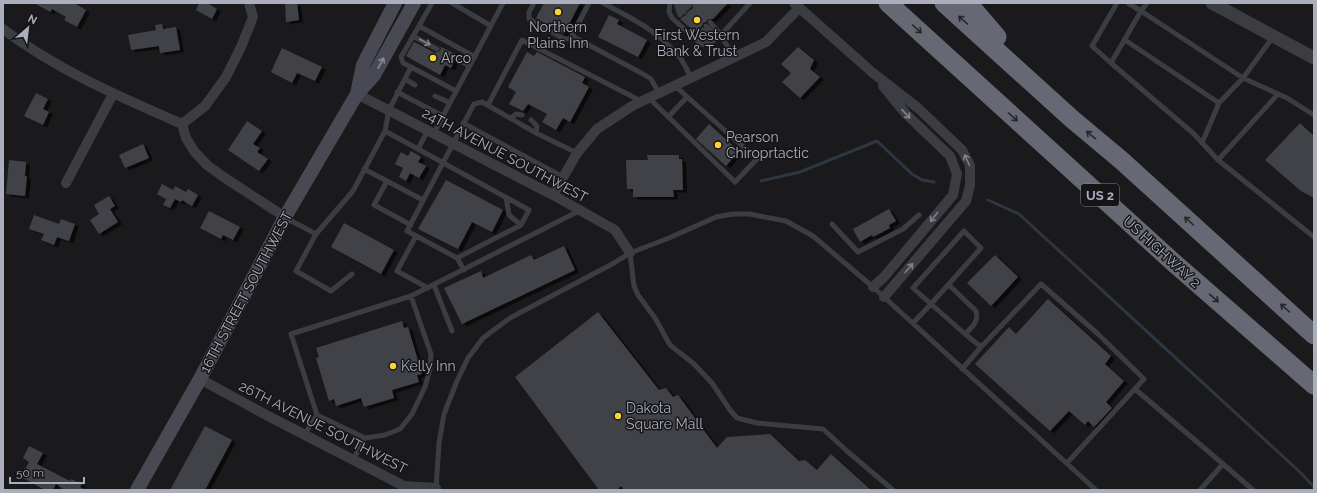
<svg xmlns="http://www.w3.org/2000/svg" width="1317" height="493" font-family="Raleway,sans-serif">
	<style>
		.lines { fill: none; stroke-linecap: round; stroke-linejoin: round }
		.stream { stroke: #2e3641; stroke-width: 3 }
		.building { fill: #414246; filter: url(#shadow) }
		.service { stroke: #3c3d43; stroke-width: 5 }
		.minor { stroke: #3c3d43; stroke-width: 10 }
		.tertiary { stroke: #3c3d43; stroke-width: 13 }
		.secondary { stroke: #484952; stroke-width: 14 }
		.motorway { stroke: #666873; stroke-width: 19 }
		.oneway { stroke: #252629 }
		.oneway2 { stroke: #7f818c }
		.oneway3 { stroke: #888b97 }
		.poi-dot { fill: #fcd431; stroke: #151517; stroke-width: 1.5 }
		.labels { text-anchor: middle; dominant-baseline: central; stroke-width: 3; stroke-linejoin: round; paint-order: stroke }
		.shield { fill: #151517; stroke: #7e808a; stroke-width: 1 }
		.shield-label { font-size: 13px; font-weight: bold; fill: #abaebc }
		.poi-label { font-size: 14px; fill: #abaebc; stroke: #151517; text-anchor: start }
		.street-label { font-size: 14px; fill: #abaebc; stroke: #151517 }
	</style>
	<defs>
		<filter id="shadow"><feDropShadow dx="4" dy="2.5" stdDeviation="0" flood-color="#0009"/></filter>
	</defs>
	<rect width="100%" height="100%" fill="#1a1a1c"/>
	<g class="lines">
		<path class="stream" d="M761,181L800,172L877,141L912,174L922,180L934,182
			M988,200L1019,214L1301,473L1314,487"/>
	</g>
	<path class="building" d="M34,3H74L86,10L77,27L64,20L66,17L52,9L50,12Z
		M199,3H207L217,9L212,19L196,10Z
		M285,3H297L299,20L286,22Z
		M544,3H580L564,34L536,18Z
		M693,3H728L713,19H708L706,22L703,23L702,26L695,32L680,19L686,15L688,12L693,8Z
		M609,15L619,20L617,24L647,40L638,57L598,37Z
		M162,24L163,29L176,27L180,50L160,53L159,46L131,50L128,35L156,30L155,25Z
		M414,42L435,53L440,51L441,48L439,46L457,55H454L452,58L454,62L451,68L445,65L440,75L406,56Z
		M798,47L814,60L810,69L820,77L800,98L782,82L791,73L781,64Z
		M282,48L322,67L315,81L297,73L292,83L271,72Z
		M527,52L534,56L537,52L585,77L582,83L589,87L570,122L563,118L556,130L542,122L547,114L528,104L523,111L509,104L516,92L508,87Z
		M36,93L48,99L43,109L49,112L43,125L24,116Z
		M247,121L262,131L253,144L260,148L257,152L268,159L259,171L228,150Z
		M1300,123L1314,136V198L1301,191L1265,160Z
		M709,124L739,151L726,166L696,139Z
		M143,144L149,158L125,168L119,155Z
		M411,151L421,157L418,162L426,166L419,178L410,173L406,181L399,177L403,168L395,164L401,152L408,156Z
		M647,155H679V159H682L683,190H673L674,197H633V189H627L626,160H648Z
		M9,160L26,162L25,176H27L25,196L6,194Z
		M446,180L503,210L492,232L472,222L458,249L418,229Z
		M162,184L173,190L175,186L186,192L188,189L198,195L192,206L182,200L181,202L175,199L170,208L163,205L166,199L157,194Z
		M109,196L115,206L110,209L118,222L99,234L90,220L99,214L94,205Z
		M889,209L896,221L889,225L890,228L873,237L872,235L860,242L853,229Z
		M209,211L240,227L233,240L223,235L221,239L200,228Z
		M34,215L59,224L61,219L75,224L69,241L57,237L54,245L41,240L44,234L29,229Z
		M344,223L394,250L381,274L331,247Z
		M564,246L575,270L462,324L444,288L481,271L483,278L531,255L534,260Z
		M995,255L1018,277L991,306L967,283Z
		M1048,299L1111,356L1105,364L1124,381L1106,402L1112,408L1094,427L1088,421L1085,425L1069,411L1050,431L975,364L1009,327L1016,334Z
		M598,312L659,390L666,388L673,397L678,395L717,448L727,437L770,434L799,461L805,460L817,470L831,454L871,490H624L621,486L617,490H599L515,377Z
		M402,321L404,328L408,327L422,374L417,375L419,382L392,390L394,398L364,407L361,398L336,406L334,399L329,401L316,358L319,357L316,348Z
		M205,426L232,440L205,490H170Z
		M29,446L43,453L37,464L70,481L71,479L82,484L80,487L86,490H65L56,484L53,490H45L21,477L29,462L23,458Z"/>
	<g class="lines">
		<path class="service" d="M452,3L491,26
			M534,3L529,12V19L564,39H569L572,36L589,3
			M603,3C633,19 659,31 681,59C685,65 688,72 691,78
			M670,3L669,12L672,18L701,44C709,47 715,39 721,35L710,22
			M676,3L680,15
			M682,3L687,8
			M688,3L690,5
			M1128,3L1141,11L1111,63L1194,134L1218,160L1314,237
			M1147,3L1141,11L1243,78L1287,98L1314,115
			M679,4L684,12
			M419,26L432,3
			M706,26L718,37
			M703,30L713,40
			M699,33L709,43
			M413,36L437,49
			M572,36L643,74L651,79L659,93
			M1125,40L1219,103L1202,143
			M734,58L721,35L750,3
			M456,59L470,66
			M1111,63L1092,46L1117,3
			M411,67L403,63L401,57L419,26L475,57
			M405,79L415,85
			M397,92L443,116
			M435,96L450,103
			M649,98L735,182L757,159L675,86
			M1219,103L1243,78L1273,37
			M488,105L522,40L641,101
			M668,117L687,97
			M511,118L516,114L522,115
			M531,120L537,126L536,133
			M463,123L563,177
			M385,131L418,149L428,130
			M434,133L503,3
			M418,149L529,210L521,225L457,258L464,270
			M1218,160L1278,94
			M364,169L423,200
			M387,181L374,205L411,225
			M506,197L509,215L521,225
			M286,218L316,234
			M832,224L858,252L903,229L919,215
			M416,236L397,271L428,288
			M630,253L634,286L638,295L655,318L670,345L694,364L712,383L730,410L737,418L757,423L823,429L847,451L893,490
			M457,258L407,231L474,104L482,102L536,133L577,153
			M352,274L331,291L296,271L316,234L353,191L385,131L389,110L411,67L456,91
			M434,285L452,331
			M913,323L931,304L913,288L964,231L981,248L931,304L965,334C972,327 979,322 976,311L949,285
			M981,347L1041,284L1097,333L1144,379L1067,463
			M962,369L981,347L965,334
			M1135,389L1223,464L1200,490
			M317,415L365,438
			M304,435L317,415L291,334L411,296L579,211
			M353,460L365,438L385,435L400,429L412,414L425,387L430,369L431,354L411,296
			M1223,464L1253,490
			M436,489L439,443L444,414L457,381L468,358L483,338L510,318L614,263L630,253L669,238L716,217L733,214H749L786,221L813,236L873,287L1096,490"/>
		<path class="minor" d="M794,3L873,73L918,108L962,150L970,165V185L966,201L884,297
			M3,29C57,70 120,97 182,124L186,138L194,151L207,165L225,178L285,217
			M357,94L553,195L615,230L630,253
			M182,124L205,106L226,77L241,47L253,17L249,3
			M66,183L113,94
			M553,195L577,153L597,129L632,106L766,42L799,8
			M873,287L884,277L953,195L957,174L950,156L906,114L883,86
			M200,379L270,417L404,486L436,488"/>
		<path class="tertiary" d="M1212,3L1314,58"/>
		<path class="secondary" d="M357,94L363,65L395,3
			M137,490L200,379L285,217L357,94L374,75L414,3"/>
		<path class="motorway" d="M888,3L1173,262L1314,385
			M944,3L1072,119L1121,160L1314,335
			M968,3L997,37"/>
	</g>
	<defs><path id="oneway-shaft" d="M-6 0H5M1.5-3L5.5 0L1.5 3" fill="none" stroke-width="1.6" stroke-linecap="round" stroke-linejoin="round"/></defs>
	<g class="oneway">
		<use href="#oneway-shaft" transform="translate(963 20) rotate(-138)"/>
		<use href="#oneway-shaft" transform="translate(917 29) rotate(42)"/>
		<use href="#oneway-shaft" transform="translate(1013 117) rotate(42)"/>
		<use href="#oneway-shaft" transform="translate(1091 135) rotate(-141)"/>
		<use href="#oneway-shaft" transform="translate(1189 221) rotate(-138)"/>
		<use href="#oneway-shaft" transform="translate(1214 298) rotate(41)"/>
		<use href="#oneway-shaft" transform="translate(1285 308) rotate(-138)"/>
	</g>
	<g class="oneway2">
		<use href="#oneway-shaft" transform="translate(425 42) rotate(28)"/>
		<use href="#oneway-shaft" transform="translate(906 114) rotate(47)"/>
		<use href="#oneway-shaft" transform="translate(967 160) rotate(-115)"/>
		<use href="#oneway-shaft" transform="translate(934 217) rotate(129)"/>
		<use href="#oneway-shaft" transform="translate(909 268) rotate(-50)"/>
	</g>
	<use class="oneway3" href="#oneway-shaft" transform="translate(381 63) rotate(-61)"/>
	<g class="poi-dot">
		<circle cx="558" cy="12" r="4"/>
		<circle cx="697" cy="20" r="4"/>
		<circle cx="433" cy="58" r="4"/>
		<circle cx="718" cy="145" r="4"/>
		<circle cx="393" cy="366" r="4"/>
		<circle cx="618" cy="416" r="4"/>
	</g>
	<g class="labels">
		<rect class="shield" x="1081" y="184" width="38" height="22" rx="3"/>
		<g class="shield-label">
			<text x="1100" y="195">US 2</text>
		</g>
		<g class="poi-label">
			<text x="558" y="27" text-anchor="middle">Northern<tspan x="558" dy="16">Plains Inn</tspan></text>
			<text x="697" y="35" text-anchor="middle">First Western<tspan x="697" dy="16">Bank &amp; Trust</tspan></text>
			<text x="441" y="58">Arco</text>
			<text x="726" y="137">Pearson<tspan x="726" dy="16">Chiroprtactic</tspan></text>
			<text x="401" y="366">Kelly Inn</text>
			<text x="626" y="408">Dakota<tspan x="626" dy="16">Square Mall</tspan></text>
		</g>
		<g class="street-label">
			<text transform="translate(505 155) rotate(28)">24TH AVENUE SOUTHWEST</text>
			<text transform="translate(1162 252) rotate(42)">US HIGHWAY 2</text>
			<text transform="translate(246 292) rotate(-62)">16TH STREET SOUTHWEST</text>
			<text transform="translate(323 427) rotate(27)">26TH AVENUE SOUTHWEST</text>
		</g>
	</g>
	<rect width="1317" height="493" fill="none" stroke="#abaebc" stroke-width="8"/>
	<g transform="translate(28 28) rotate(28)" stroke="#151517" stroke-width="3" paint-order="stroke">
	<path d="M0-3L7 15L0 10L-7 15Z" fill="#abaebc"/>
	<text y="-6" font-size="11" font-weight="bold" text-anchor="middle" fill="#abaebc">N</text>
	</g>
	<path d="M10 477v6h74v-6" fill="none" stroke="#abaebc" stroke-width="2"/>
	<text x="16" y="477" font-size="12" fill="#abaebc" stroke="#151517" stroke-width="3" paint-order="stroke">50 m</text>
</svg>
